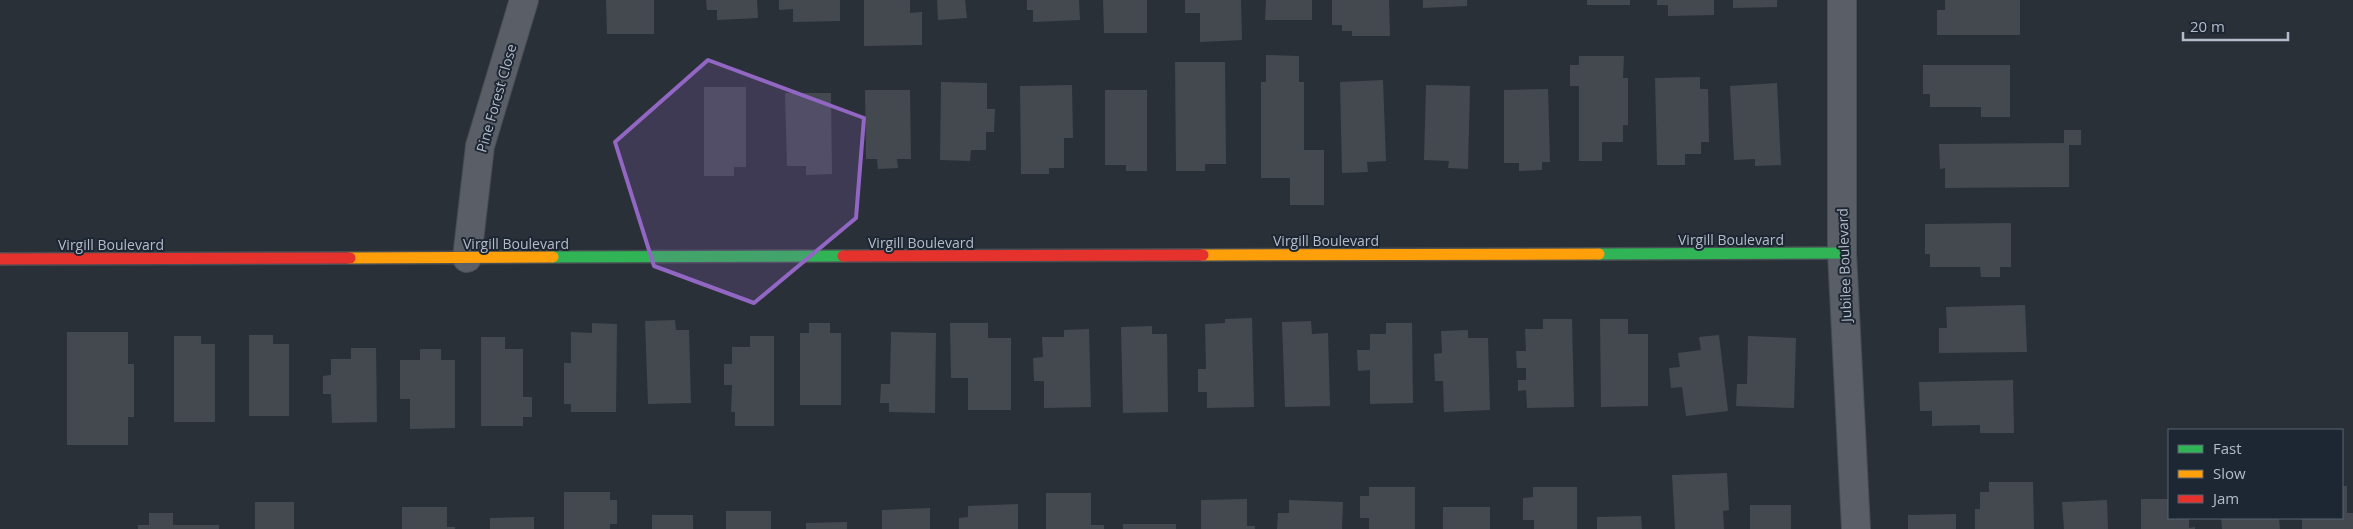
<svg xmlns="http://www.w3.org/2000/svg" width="2353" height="529" font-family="'Open Sans',sans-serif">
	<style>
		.building { fill: #444950 }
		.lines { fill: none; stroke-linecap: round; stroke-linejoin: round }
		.street-casing { stroke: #484c53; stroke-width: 30 }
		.fast-casing { stroke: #484c53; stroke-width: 14 }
		.slow-casing { stroke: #484c53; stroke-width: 14 }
		.jam-casing { stroke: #484c53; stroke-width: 14 }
		.street { stroke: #5a5e66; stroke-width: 28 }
		.fast { stroke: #30b455; stroke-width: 11 }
		.slow { stroke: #ff9f0a; stroke-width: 11 }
		.jam { stroke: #e5322d; stroke-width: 11 }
		.marked { fill: #9266c3; fill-opacity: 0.2; stroke: #9266c3; stroke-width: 4; stroke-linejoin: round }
		.labels { text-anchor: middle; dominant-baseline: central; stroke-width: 4; stroke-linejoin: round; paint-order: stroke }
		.street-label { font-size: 14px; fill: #b4bcc9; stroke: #1d2633 }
	</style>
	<rect width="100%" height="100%" fill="#2a3038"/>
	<path class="building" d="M606,0H654V34H607Z
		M706,0H757L758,18L717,20V10H707Z
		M779,0H840V21L793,22V9L779,10Z
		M864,0H910V13L922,12V45L864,46Z
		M937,0H965L967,18L938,20Z
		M1027,0H1079L1080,20L1033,22V10H1027Z
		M1103,0H1147V33H1104Z
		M1185,0H1241L1242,40L1200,42V13H1185Z
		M1266,0H1312V20H1265Z
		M1332,0H1389L1390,36H1352V31H1342V25H1332Z
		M1423,0H1467V6L1423,8Z
		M1587,0H1630V5H1587Z
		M1657,0H1714V15L1668,16V5H1657Z
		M1733,0H1777V7L1733,8Z
		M1945,0H2020V35H1937V10H1945Z
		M1266,55L1299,56V82H1304V150H1324V205H1290V178H1261V82H1266Z
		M1579,56H1624L1623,78H1628V125H1623V142H1602V161H1579V86H1570V65H1579Z
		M1175,62H1225L1226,164H1205V171H1176Z
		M1923,65H2010V117H1981V107H1930V94H1923Z
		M1700,77V89H1708L1709,142H1701V154H1685V165H1657L1655,78Z
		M1383,80L1386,161L1367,162L1368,172L1342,173L1340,82Z
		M941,82L987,83V109H995L994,132H986V150H971L970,161L940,160Z
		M1777,83L1781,165L1755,166V159L1734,160L1730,86Z
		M1072,85L1073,138H1064V168H1049V174H1021L1020,86Z
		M1426,85L1470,86L1468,169L1448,168L1449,161L1424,160Z
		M704,87H746V167H734V176H704Z
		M1548,89L1550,162H1542V170L1519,171V163H1504V90Z
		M865,90H910L911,159H897L898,168L878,169L877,159H866Z
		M1105,90H1147V171H1126V165H1105Z
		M785,93H831L832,174L806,175V166H787Z
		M2064,130H2081V145H2069V187L1945,188V168L1940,169L1939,144L2064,143Z
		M2011,223V267H2000V277H1981L1980,267H1930V254H1925V224Z
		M2025,305L2027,352L1939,353V328H1947L1946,307Z
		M1252,318L1254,407L1207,408V392H1198V369H1206L1205,324L1225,323V319Z
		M1543,319H1572L1574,407L1527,408L1526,390L1518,391V380H1526V368H1517L1516,351H1526L1525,329H1543Z
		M1600,319H1628V334H1648V406L1601,407Z
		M675,320L676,330H689L691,403L648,404L645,321Z
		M1311,321L1312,334L1328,333L1330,406L1285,407L1282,322Z
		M592,323L617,324L616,412H571V404H564V363H571V332L592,333Z
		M809,323H830V333H841V405H800V333H809Z
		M950,323H988V338H1011V410H968V378H951Z
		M1386,323H1412L1413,403L1370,404V370L1358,371L1357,350H1370V334H1386Z
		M1152,326V334H1167L1168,412L1123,413L1121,327Z
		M1089,329L1091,407L1044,408V381H1034L1033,358L1043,357L1042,337H1064V330Z
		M1468,330V338H1488L1490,410L1444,412L1443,381H1435L1434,354L1442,353L1441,331Z
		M67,332H128V364H134V417H128V445H67Z
		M891,332L936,333L935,413L889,412V403H880L881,384H890Z
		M249,335H273V344H289V416H249Z
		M1719,335L1728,411L1686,416L1682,387L1671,388L1669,368L1680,367L1678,353L1701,350L1699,337Z
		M174,336H201V344H215V422H174Z
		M750,336H774V426H735V412H731L732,385H724V364H732V347H750Z
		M1748,336L1796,338L1794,408L1736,406L1737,384H1747Z
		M481,337H505V349H523V397H532V417H523V426H481Z
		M351,348H376L377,422L332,423L331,394H323V376L331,375V359H351Z
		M420,349H441V360H455V428L410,429V399H400V360H420Z
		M2013,380L2014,433H1980V425L1932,426V411H1920L1919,382Z
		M1727,473L1729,510L1723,511L1724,529H1675L1672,475Z
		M1989,482H2033L2034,529H1975V509H1980V492H1989Z
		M2342,486H2347V513H2353V529H2302V518H2342Z
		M1369,487H1415V529H1369V518H1360V496H1369Z
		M1533,487H1577V529H1534V520H1523V498L1533,497Z
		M564,492H610V500H617V524H610V529H564Z
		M1046,493H1091V525H1104V529H1046Z
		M1247,499V526H1255V529H1201V500Z
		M2141,499H2169V518H2189V528L2195,527V529H2141Z
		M1289,500L1343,502L1342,529H1277L1278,513H1289Z
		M2107,500L2108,529H2064L2062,502Z
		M255,502H294V529H255Z
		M1018,504V529H959V518L968,517V506Z
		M1750,505H1791V529H1750Z
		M402,507H447V527H455V529H402Z
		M1443,507H1490V529H1443Z
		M930,508V529H882V510Z
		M726,511H771V529H726Z
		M149,513H173V525H219V529H138V525H149Z
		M1956,514V529H1908V515Z
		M652,515H693V529H652Z
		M1641,516L1642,529H1597V517Z
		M534,517V529H490V518Z
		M2221,518H2279L2280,529H2222Z
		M847,522V529H806V523Z
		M1123,524H1176V529H1123Z"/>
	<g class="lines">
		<g class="street-casing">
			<path id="street" d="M1842,0V253L1856,529
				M467,258L480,146L524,0"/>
		</g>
		<g class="fast-casing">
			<path id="fast" d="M1599,254L1842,253
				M553,257L843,256"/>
		</g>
		<g class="slow-casing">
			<path id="slow" d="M1203,255L1599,254
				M350,258L553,257"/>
		</g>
		<g class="jam-casing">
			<path id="jam" d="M843,256L1203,255
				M0,259L350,258"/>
		</g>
		<use href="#street" class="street"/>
		<use href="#fast" class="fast"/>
		<use href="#slow" class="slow"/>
		<use href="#jam" class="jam"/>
	</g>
	<path class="marked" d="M708,60L864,118L856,218L754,303L654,266L615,142Z"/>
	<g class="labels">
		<g class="street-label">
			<text transform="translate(496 98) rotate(-74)">Pine Forest Close</text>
			<text x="1731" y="239">Virgill Boulevard</text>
			<text x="1326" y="240">Virgill Boulevard</text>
			<text x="921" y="242">Virgill Boulevard</text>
			<text x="516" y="243">Virgill Boulevard</text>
			<text x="111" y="244">Virgill Boulevard</text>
			<text transform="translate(1844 265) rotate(-92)">Jubilee Boulevard</text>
		</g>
	</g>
	<rect x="2168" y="429" width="175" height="90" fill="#1d2633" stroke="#59626f"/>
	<rect x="2178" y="445" width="25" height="8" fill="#30b455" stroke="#59626f"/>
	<text x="2213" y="454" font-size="15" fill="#b4bcc9">Fast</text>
	<rect x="2178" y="470" width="25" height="8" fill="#ff9f0a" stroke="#59626f"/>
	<text x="2213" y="479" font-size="15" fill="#b4bcc9">Slow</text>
	<rect x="2178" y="495" width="25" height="8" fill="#e5322d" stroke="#59626f"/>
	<text x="2213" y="504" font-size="15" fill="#b4bcc9">Jam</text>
	<path d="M2183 32v8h105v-8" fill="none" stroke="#b4bcc9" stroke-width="2.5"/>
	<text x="2190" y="32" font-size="15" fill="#b4bcc9" stroke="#1d2633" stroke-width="4" paint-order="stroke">20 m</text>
</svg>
